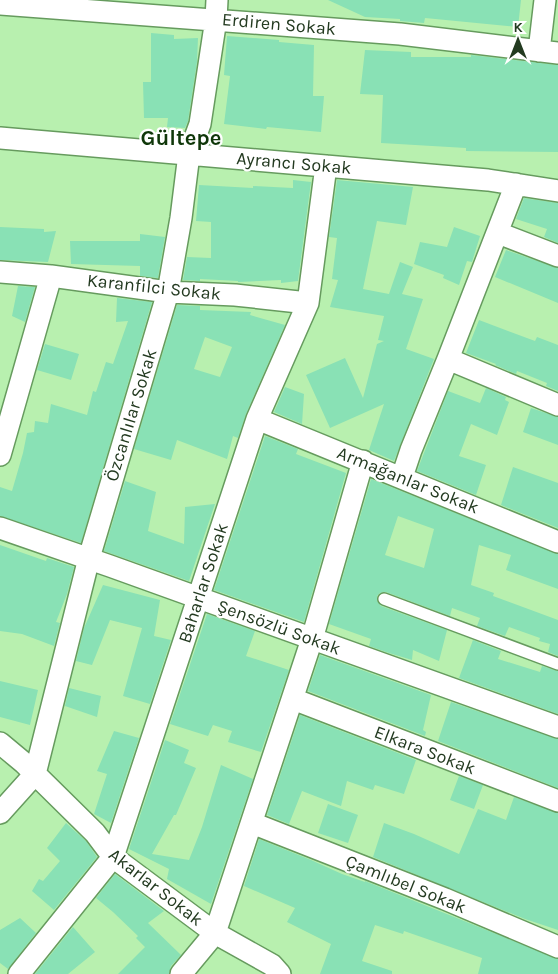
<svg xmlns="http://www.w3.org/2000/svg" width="558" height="974" font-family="Karla,sans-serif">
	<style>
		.building { fill: #89e1b5; fill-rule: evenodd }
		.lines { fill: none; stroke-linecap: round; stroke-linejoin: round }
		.service-casing { stroke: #669b5e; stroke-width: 14 }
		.minor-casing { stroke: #669b5e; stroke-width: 24 }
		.service { stroke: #fff; stroke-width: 11 }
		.minor { stroke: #fff; stroke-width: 21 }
		.labels { text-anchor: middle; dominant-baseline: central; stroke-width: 4.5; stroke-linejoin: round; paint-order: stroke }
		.street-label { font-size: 18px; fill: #233a20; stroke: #fff }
		.district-label { font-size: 22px; font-weight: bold; fill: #0f3709; stroke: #fff }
	</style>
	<rect width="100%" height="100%" fill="#b8f0af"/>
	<path class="building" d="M328,0H521L518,27L425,18L424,23L400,21V19L365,17Z
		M151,33L174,35V39L198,38L197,62L188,121L185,128L167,127L168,118H144L143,82H151Z
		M227,36L279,40V42L314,45L313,96H324L321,132L267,127L266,129L224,124L230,76L224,75Z
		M365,50L411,52V57H471V55L558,65V152L466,151V148L381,143L383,95L360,94Z
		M293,180L311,182L298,281L281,283V280L238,282V281L200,279V281L183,280L187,257L211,258V222L196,221L199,185L253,188V186L293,188Z
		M337,180L413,187L406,225L377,221L363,289L389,294L400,262L413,267L402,294L423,299L406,349L434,359L394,461L369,450L384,404L330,428L306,375L345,358L363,398L377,344L384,341L378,340L384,316L330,307L338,280L332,279L337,238L329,237Z
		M524,198L558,203V243L544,237L547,229L516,219Z
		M0,227L44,229V232L56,231L48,262L0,260Z
		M454,227L480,236L472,262L467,261L459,285L443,278L444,275L414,264L420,242L447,247Z
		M140,234L165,237L158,278L140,276V266L71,264L70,241H140Z
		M506,250L558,268V303L495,277Z
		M18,286L35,287L25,322L12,316Z
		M117,298L152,302L81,543L0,516V487L12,491L23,453L27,433L34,432L35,421L48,423L51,404L87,415L93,391L96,392L106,362L113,364L128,321L116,322Z
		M177,305L200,306V310L251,312L250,315L285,325L246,414L238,438L233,436L227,459L177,440L171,460L134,449ZM205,337L232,347L220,377L194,369Z
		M479,320L535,341L537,337L558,345V391L546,386L547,383L517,371L516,374L495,365L496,364L466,353Z
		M45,344L79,354L71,380L37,370Z
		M285,387L304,394L302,424L274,412Z
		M486,388L506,397L505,400L509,402L497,435L471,424L459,456L486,465L476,495L417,471L448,391L480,403Z
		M531,408L558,417V445L523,432Z
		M265,436L298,449L296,454L346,473L304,622L214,590Z
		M513,467L558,483V528L501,505Z
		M371,479L558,554V589L506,570L511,555L479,545L471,585L494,593L493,596L558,620V656L548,652L550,644L539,641L540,638L509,627L505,636L477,626L480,618L452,608L450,616L386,592L380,593L377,596V601L381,606L447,630L439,661L413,650L412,660L389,653L369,646L371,639L329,624ZM398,516L434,529L424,568L385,555Z
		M125,481L156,492L148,531L184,544L185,507L215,504L189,581L104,551Z
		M0,545L46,561L47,558L74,567L67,594L56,622L60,623L54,646L22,634L0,631Z
		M103,585L160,600L154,636L171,640L150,704L123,696L142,628L110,620L92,665L76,661L84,628Z
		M207,614L255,631L246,656L289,670L261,752L228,742L232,731L213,725L208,736L170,724Z
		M473,640L501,651L498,659L540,672L542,666L558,671V714L459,678Z
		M320,655L431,695L423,730L426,732L425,736L308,691Z
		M0,681L38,690L30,725L0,717Z
		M69,688L101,696L97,717L65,706Z
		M451,702L558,739V788L438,741Z
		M300,715L416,760L404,794L375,785L373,790L347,781L341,806L302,791L289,824L267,815Z
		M114,731L139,738L111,823L94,814L107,774L97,771Z
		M165,740L189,750L184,763L196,768L176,815H174L152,854L189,860L202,827L221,765L253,779L211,904L167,879L169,869L129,849Z
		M459,776L483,785L474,809L450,800Z
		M514,797L558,813V930L525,919L373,857L384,823L414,834L459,854L478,809L506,820Z
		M328,804L358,815L348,843L318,833Z
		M66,823L86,841L97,857L54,910L32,891L39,879L43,881L60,861L47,848Z
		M259,839L311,860L342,874L365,882V881L558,959V974H478L482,958L404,931L403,934L375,925L362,961L392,971V974H320L331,944L287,922L295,908L244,886Z
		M115,874L164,911L148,923L181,955L171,966L169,974H118L145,947L136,938L138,936L113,912L96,898Z
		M20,918L36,933L8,969L0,963V930Z
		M73,927L95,952L68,974H35Z"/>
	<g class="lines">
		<g class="service-casing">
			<path id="service" d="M384,599L558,664"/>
		</g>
		<g class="minor-casing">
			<path id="minor" d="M0,4L400,34L558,53
				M539,51L545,0
				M0,138L488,180L558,191
				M498,233L558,256
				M0,272L51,276L168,292L235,295L308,303
				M448,359L558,405
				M257,419L558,542
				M0,455L51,276
				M402,477L411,450L448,359L516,184
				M0,528L110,566L558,727
				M293,699L558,801
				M0,743L24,763L95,833L113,857L215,933L272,965L280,974
				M0,813L35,774L89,558L168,292L181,218L189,154L200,124L216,19L217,0
				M252,823L445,899L558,947
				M19,974L113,857L257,419L308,303L326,166
				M181,974L215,933L312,639L363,461"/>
		</g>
		<use href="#service" class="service"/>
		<use href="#minor" class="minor"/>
	</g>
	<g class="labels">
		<g class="street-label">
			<text transform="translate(279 24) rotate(5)">Erdiren Sokak</text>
			<text transform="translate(294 163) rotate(5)">Ayrancı Sokak</text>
			<text transform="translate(154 287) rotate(6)">Karanfilci Sokak</text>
			<text transform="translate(131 415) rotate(-73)">Özcanlılar Sokak</text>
			<text transform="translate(408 480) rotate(22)">Armağanlar Sokak</text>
			<text transform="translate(203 583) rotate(-72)">Baharlar Sokak</text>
			<text transform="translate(279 627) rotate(20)">Şensözlü Sokak</text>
			<text transform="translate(425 750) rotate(21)">Elkara Sokak</text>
			<text transform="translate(406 884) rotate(22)">Çamlıbel Sokak</text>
			<text transform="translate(156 887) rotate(38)">Akarlar Sokak</text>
		</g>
		<g class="district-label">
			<text x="181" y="138">Gültepe</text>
		</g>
	</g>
	<g transform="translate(518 40)" stroke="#ffffff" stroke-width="4" paint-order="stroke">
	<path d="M0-4L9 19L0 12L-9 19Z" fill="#233a20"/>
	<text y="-8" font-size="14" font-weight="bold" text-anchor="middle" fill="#233a20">K</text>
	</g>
</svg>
